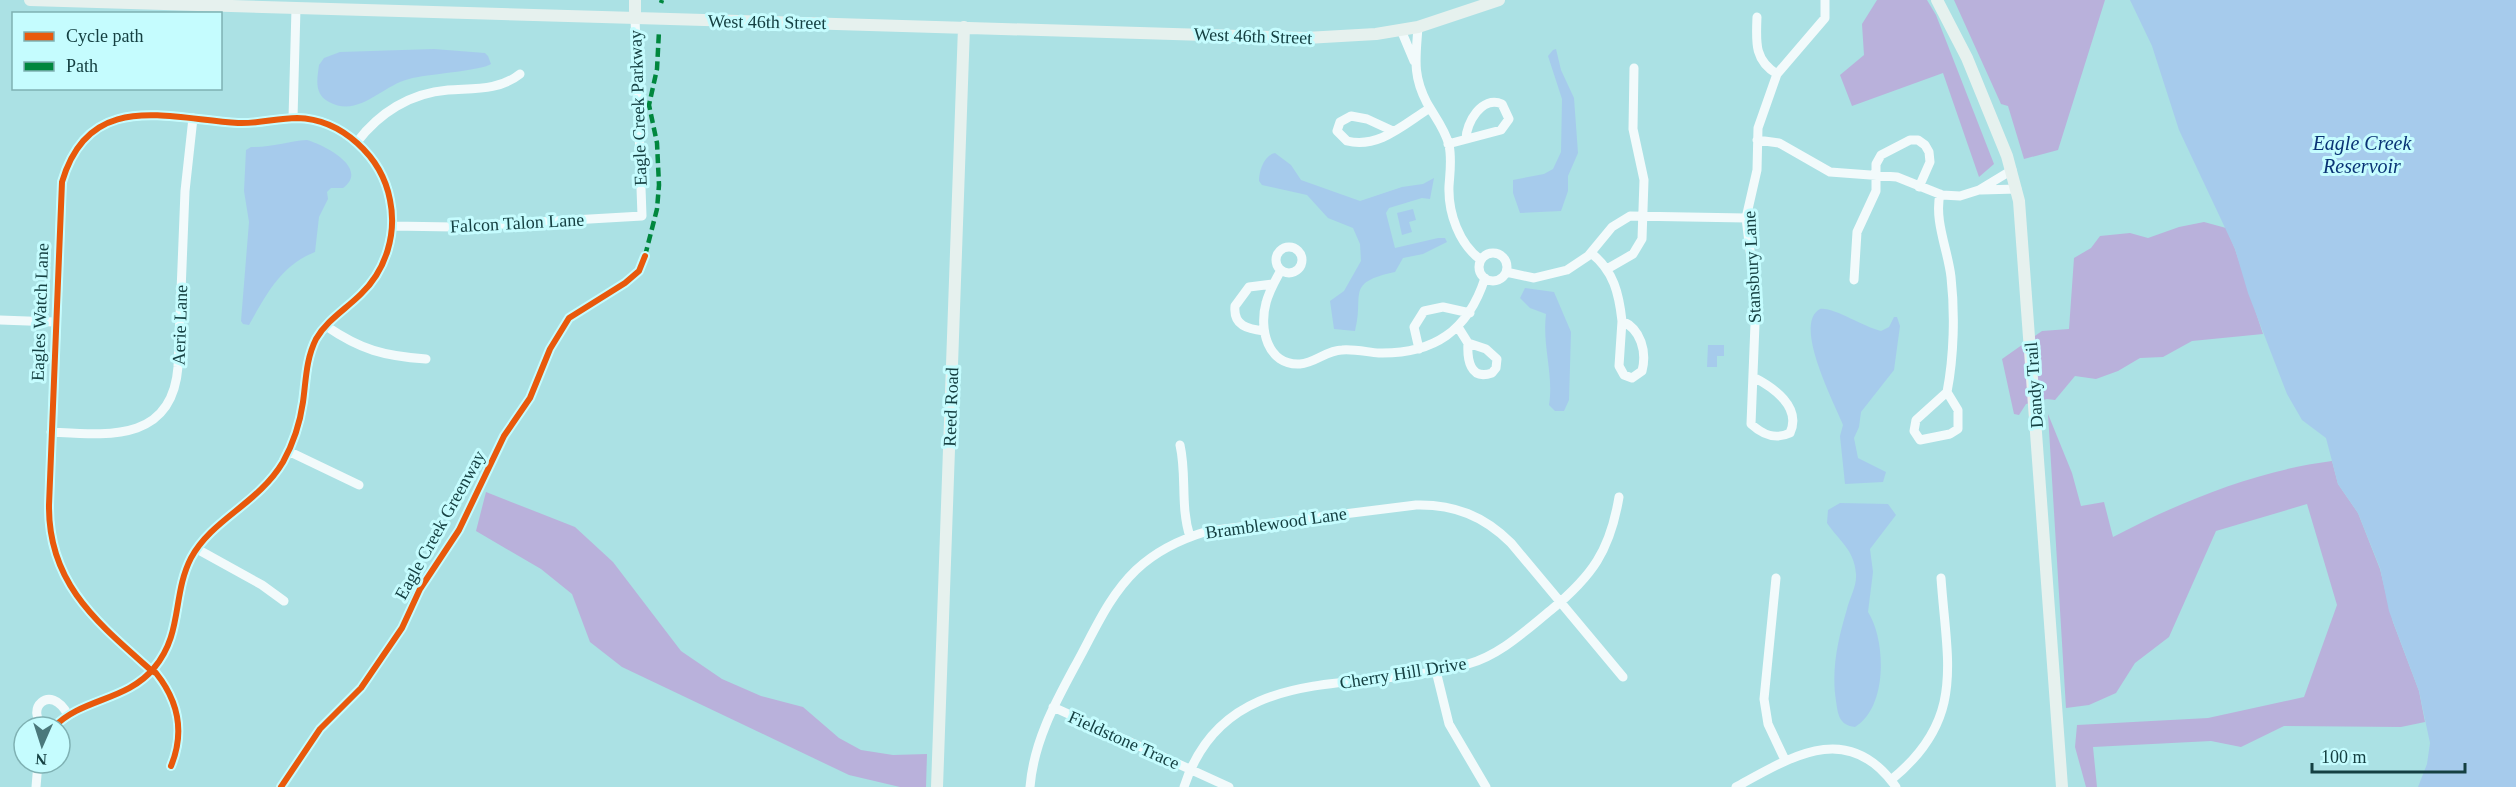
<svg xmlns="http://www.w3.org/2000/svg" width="2516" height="787" font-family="Georgia,serif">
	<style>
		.forest { fill: #b9b1db }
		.water { fill: #a6cbec }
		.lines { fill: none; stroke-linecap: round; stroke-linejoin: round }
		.street { stroke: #f2fafb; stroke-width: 9 }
		.secondary { stroke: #e6f1ee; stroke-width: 12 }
		.quiet { stroke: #00873e; stroke-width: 4.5; stroke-dasharray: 9 4.5; stroke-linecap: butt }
		.cycleway-casing { stroke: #c5fcfe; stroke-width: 10 }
		.cycleway { stroke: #e8590c; stroke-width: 6 }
		.labels { text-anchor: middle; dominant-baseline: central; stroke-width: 6; stroke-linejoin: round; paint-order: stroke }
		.street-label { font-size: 18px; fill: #154042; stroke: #c5fcfe }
		.water-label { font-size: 20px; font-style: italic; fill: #093375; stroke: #c5fcfe }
	</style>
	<rect width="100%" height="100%" fill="#abe1e4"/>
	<path class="forest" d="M1877,0H1927L1936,15L1994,164L1979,177L1943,73L1852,106L1840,75L1864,55L1862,24Z
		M1954,0H2105L2058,150L2024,159L2008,106L2001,104Z
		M2204,222L2226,228L2235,249L2263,334L2192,341L2163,357L2140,358L2118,371L2096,379L2075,376L2055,400L2047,399L2026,404L2019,415L2014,414L2002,359L2042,331L2069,329L2074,258L2091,248L2100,236L2130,233L2148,238L2179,227Z
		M2048,414L2072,473L2081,506L2104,502L2113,537C2182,501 2255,471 2332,461L2338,484L2358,513L2380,569L2393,622L2419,691L2425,722L2401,727L2284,726L2241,747L2211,741L2093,747L2097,787H2086L2075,747L2077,725L2208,718L2304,697L2337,605L2307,504L2216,531L2169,637L2135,663L2116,693L2089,705L2066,708Z
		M486,492L575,527L613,562L681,651L722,679L761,696L803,707L839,738L861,750L893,755L927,754L926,787H900L849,775L622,667L590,642L572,594L541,569L476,531Z"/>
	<path class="water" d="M2130,0H2516V787H2418L2427,764L2430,743L2419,691L2389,611L2380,568L2358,513L2338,484L2326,438L2302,420L2287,394L2248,293L2235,249L2179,130L2152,46Z
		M434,49L485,53L488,56L491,64C481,71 426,74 409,79C381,86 359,118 329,102C314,94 317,80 319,65L324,58L340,52Z
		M1556,49L1561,70L1574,98L1578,153L1568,176V191L1561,211L1520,213L1513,193V180L1544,174L1553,169L1561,152L1562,99L1548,56L1553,50Z
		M307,140C324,145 370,168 343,188H331L327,192L328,199L319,217L315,252C281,265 266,295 249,325L243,324L241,321L249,222L244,191L246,150L251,147C270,148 288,141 307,140Z
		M1275,153L1291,165L1301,180L1360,201L1402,187L1423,184L1434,178L1430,199L1422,198L1389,208L1386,213L1395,248L1438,238H1445L1447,242L1423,254L1403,258L1395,272C1344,283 1365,294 1355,331L1334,329L1330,301L1344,291L1361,261L1360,244L1353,228L1328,218L1307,195L1262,185L1259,181C1259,171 1264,155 1275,153Z
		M1413,209L1416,220L1409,222L1412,232L1402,235L1397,213Z
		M1525,288L1554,292L1571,332L1569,400L1564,411H1555L1549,405C1554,374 1542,346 1546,314L1530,308L1520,298Z
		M1820,309C1834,307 1863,327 1881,331L1889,327L1894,317H1897L1900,326L1894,370L1861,412L1859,427L1854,438L1858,458L1886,472L1883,482L1845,484L1840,436L1843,425C1835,404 1792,324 1820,309Z
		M1708,345H1724V356H1717V367H1707Z
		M1840,503L1888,504L1896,515L1870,549L1873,572L1868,612C1886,640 1888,707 1855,727C1839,725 1838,715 1836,701C1831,670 1838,639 1847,609C1850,597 1857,586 1856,574C1854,549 1839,541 1827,523L1828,510Z"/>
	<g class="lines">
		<path class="street" d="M1757,17C1756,42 1754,60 1777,74
			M1418,27C1416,57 1412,75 1427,103C1435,117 1445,129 1449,145C1452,159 1450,172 1449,186C1448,213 1459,244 1481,260
			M1401,30L1414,61
			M293,118L296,8
			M1393,131L1367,119L1351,116L1340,122L1337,131L1347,141C1379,149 1404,124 1430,108
			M1757,140L1779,143L1830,172L1897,177L1942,195L1960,196L1979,190L2012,170
			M357,142C379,113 410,93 448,90C472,88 499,91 520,74
			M1448,144L1501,130L1509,119L1502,104C1482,95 1466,123 1466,139
			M1981,190L2017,189
			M1940,194C1934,221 1948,250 1951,277C1955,313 1954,356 1947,392
			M392,226L454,227L642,216L635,18
			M1276 260a13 13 0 1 1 26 0a13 13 0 1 1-26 0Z
			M1591,253C1614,271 1619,294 1622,321
			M1479 267a14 14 0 1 1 28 0a14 14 0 1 1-28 0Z
			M1607,269L1633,254L1642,239L1644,180L1633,129L1634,68
			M1281,270C1275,281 1269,291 1266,303C1259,328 1267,366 1300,364C1315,363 1327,350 1342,350C1354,349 1367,352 1379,353C1434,354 1468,331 1485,278
			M1506,272L1534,278L1567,270L1588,256L1612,227L1630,216L1746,218
			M1854,280L1857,232L1876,191V164L1881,155L1910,140H1918L1925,145L1929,152L1930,162L1919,187
			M0,320L55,322
			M1622,321C1641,329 1647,352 1642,371L1632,378L1624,375L1619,366Z
			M326,326C361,350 384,356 426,359
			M1458,327L1468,343L1486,349L1497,359L1496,368L1492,373C1470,381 1467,359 1468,343
			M1264,331C1248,329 1233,326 1235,306L1249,287L1273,284
			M1419,349L1414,327L1424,311L1443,307L1470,313
			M1753,377C1773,387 1802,407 1790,433C1775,440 1763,435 1751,424L1756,299L1746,218L1757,170L1758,128L1777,74L1825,18V0
			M1947,392L1958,410V429L1950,434L1920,440L1914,431L1916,420Z
			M51,432C107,435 172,443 178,367L185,191L193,118
			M1180,445C1187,476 1180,506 1190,537
			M288,451L359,485
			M197,549L262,585L284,601
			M1776,578L1764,699L1768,724L1785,760
			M1436,671L1449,724L1486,787
			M1053,707L1229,787
			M45,727C23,711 50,681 68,715
			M54,727C82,698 127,701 154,668C183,634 172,595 191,558C212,519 258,504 283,462C293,444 300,423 303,402C306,380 306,359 316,339C327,320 346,309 361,294C386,270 397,234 390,200C382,157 342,119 297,118C277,118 258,124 238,123C168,119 89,89 62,182L49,505C48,584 98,623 152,671L156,673C179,702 185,732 171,766
			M1891,780C1966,719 1947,664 1941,578
			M36,787L38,763
			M1030,787C1034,738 1058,698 1081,655C1097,625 1111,594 1136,570C1156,551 1181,539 1208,531L1416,505C1454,504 1484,516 1511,543L1623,677
			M1184,787C1226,656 1365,695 1468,664C1500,655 1525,631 1551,610C1592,576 1610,551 1619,497
			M1736,787C1791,757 1848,719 1896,787"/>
		<path class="secondary" d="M30,0L1306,38L1376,34L1418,27L1499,0
			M635,0V18
			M1937,0L1967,58L2007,156L2019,201L2062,787
			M937,787L964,27"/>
		<path class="quiet" d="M661,3L662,0
			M645,256L657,209L659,185L657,143L649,105L657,69L659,31"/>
		<g class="cycleway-casing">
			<path id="cycleway" d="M54,727C82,698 127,701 154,668C183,634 172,595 191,558C212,519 258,504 283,462C293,444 300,423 303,402C306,380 306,359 316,339C327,320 346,309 361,294C386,270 397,234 390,200C382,157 342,119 297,118C277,118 258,124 238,123C168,119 89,89 62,182L49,505C48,584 98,623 152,671L156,673C179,702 185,732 171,766
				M281,787L320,729L361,688L402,628L420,589L459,530L504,436L530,398L550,349L569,318L625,283L639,271L645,256"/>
		</g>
		<use href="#cycleway" class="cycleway"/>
	</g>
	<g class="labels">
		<g class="street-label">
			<text transform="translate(767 22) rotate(1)">West 46th Street</text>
			<text transform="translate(1253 36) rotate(2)">West 46th Street</text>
			<text transform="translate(638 108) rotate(-92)">Eagle Creek Parkway</text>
			<text transform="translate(517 223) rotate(-3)">Falcon Talon Lane</text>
			<text transform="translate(1752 267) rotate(-93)">Stansbury Lane</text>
			<text transform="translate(40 312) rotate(-88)">Eagles Watch Lane</text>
			<text transform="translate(180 325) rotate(-88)">Aerie Lane</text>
			<text transform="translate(2034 385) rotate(-94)">Dandy Trail</text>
			<text transform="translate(951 407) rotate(-88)">Reed Road</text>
			<text transform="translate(1276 523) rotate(-8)">Bramblewood Lane</text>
			<text transform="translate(440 525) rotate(-61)">Eagle Creek Greenway</text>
			<text transform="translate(1403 673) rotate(-9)">Cherry Hill Drive</text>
			<text transform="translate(1124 740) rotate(24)">Fieldstone Trace</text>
		</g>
		<g class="water-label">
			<text x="2362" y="143">Eagle Creek<tspan x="2362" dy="23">Reservoir</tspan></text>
		</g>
	</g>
	<rect x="12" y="12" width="210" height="78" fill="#c5fcfe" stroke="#7fb1b3" stroke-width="1.5"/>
	<rect x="24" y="32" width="30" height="9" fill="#e8590c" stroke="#7fb1b3" stroke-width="1.5"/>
	<text x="66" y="42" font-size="18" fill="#154042">Cycle path</text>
	<rect x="24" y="62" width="30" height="9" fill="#00873e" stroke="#7fb1b3" stroke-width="1.5"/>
	<text x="66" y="72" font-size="18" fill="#154042">Path</text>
	<g transform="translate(42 745) rotate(183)"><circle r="28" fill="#c5fcfe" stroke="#7fb1b3" stroke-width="1.5"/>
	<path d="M0-4.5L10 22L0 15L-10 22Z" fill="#4a787b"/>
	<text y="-9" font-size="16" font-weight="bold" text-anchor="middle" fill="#154042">N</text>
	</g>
	<path d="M2312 763v9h153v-9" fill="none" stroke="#154042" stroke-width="3"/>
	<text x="2321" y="763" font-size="18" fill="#154042" stroke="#c5fcfe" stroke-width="4.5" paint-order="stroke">100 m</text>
</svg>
